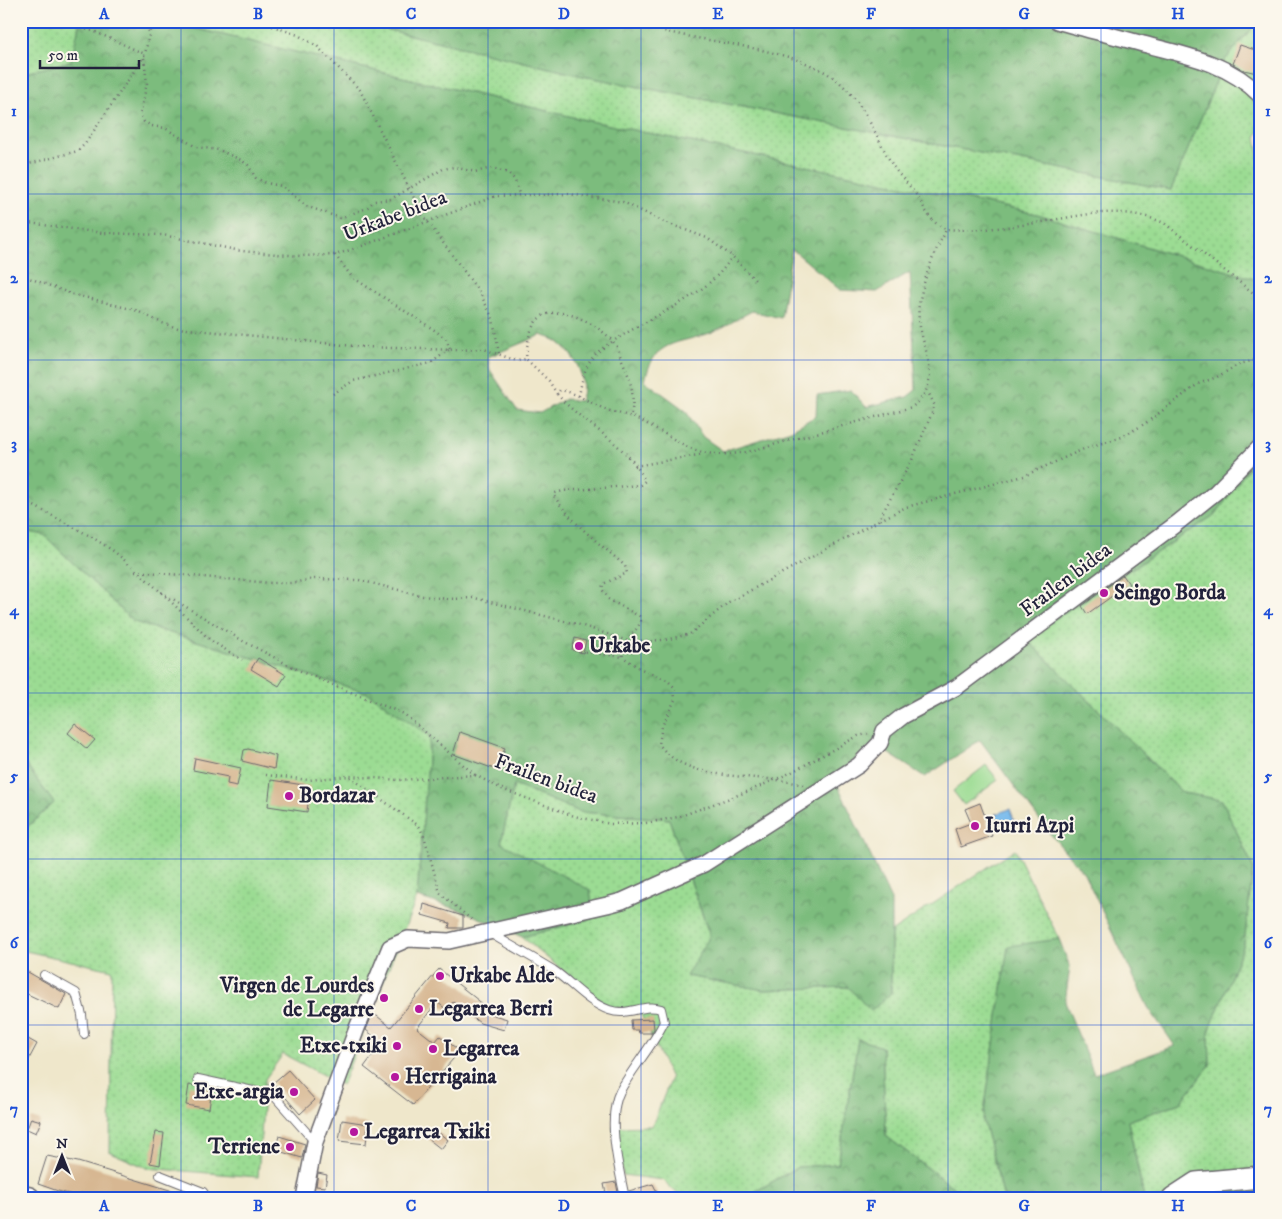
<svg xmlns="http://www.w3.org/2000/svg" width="1282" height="1219" font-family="'IM FELL DW Pica',serif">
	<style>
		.grass { fill: url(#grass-dots); stroke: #5e7f67 }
		.forest { fill: url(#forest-crowns); stroke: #4f6f5c; fill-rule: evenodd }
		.pitch { fill: #9bdc93; stroke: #5e7f67 }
		.water { fill: url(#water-ripples); stroke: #4c6e94 }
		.building { fill: #d7b792 }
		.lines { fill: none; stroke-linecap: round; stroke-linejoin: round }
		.service-casing { stroke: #6a676d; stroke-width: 10 }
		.minor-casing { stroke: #6a676d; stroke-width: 18 }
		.secondary-casing { stroke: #6a676d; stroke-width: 24 }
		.path { stroke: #6a676d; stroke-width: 2.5; stroke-dasharray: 1 4; stroke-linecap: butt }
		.service { stroke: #fff; stroke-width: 8 }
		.minor { stroke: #fff; stroke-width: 15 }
		.secondary { stroke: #fff; stroke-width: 21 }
		.grid { fill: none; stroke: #1d4ed8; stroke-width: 1; stroke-opacity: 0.55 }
		.poi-dot { fill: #b5179e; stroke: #fbf7ec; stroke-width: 2 }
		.labels { text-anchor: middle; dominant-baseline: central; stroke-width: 4; stroke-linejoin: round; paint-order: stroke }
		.street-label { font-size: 21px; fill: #22223b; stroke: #fbf7ec }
		.poi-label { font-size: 21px; font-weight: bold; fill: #22223b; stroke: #fbf7ec; text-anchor: start }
		.neatline { fill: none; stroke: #1d4ed8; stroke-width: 2 }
		.grid-label { font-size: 16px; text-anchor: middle; font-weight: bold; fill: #1d4ed8 }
	</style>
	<defs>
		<pattern id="grass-dots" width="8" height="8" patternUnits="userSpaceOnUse" patternTransform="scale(1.25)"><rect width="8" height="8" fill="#9bdc93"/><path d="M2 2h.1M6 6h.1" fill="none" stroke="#85bc80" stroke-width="1.8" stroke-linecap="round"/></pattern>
		<pattern id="forest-crowns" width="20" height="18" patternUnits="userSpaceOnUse" patternTransform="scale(1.25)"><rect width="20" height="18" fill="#7cbc7d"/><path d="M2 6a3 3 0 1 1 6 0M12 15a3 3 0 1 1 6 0" fill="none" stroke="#659868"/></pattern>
		<pattern id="water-ripples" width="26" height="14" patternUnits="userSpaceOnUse" patternTransform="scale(1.25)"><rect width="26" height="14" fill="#76b9ec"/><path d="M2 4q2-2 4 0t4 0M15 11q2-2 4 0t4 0" fill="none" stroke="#6096c0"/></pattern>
	</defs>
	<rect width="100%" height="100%" fill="#fbf7ec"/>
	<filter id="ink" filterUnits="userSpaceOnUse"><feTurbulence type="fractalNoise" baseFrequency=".02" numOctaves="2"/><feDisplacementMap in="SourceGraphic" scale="10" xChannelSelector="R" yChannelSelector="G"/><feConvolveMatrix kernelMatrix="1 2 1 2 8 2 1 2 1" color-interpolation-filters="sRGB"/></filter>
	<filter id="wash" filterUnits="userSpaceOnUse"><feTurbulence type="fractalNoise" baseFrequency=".0096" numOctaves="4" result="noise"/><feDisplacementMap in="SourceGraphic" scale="20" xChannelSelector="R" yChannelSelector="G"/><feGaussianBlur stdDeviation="1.12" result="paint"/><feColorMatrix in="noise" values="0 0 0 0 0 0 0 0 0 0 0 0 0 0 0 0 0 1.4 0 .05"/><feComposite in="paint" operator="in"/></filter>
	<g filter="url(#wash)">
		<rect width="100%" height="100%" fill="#efe7cb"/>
		<path class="grass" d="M21,21H80L72,61L21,74Z
			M163,21H351L583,76L1171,190L1225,60L1254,26L1261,34V127L1256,137L1261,168V281L1037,214L590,121Z
			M1261,450V1198H1144L1128,1121L1180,1103L1210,1065L1209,1032L1244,944L1253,867L1222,800L1183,793L1025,638L1216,514Z
			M21,530L44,535L134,622L368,693L430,736L417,897L342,1085L283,1054L265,1079L258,1177L147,1168L110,1152L112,970L21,950V822L27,827L54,803L21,758Z
			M514,785L580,812L669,819L710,937L687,976L764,990L848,987L891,993V932L1015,849L1059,939L1008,947L983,1120L1004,1198H967L886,1136L882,1047L858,1039L838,1164L798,1167L744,1198H682L663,1180L623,1175L613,1127L652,1126L671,1078L638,1008H608L522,937L594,918L501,843Z"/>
		<path class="forest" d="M80,21H163L590,121L1037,214L1261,281V450L1216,514L1025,638L1183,793L1222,800L1253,867L1244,944L1209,1032L1210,1065L1180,1103L1128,1121L1144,1198H1004L983,1120L1008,946L1059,939L1070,967L1065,1002L1094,1074L1175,1046L1148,1007L1084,873L1046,829L980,740L925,777L874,744L834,777L891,900V993L871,1011L848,987L764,990L686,976L710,936L669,819L580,812L514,785L501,843L590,890L594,918L522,937L466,912L417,897L430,736L368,693L134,622L44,535L21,530V74L71,61ZM792,249L840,290L877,292L910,272L916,390L907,397L866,407L851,390L817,395L816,416L791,430L723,451L703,437L685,410L645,381C654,339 676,345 710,333C725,327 738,318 752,311L781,318ZM541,335C547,337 555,339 559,343C576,356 589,381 580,401L565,399L540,413L517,410L490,370L488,357Z
			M351,21H1261V34L1254,26L1225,60L1171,190L583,76Z
			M21,758L54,803L27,827L21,822Z
			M858,1039L882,1047L886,1136L967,1198H744L798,1167L838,1164Z"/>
		<path class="pitch" d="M986,765L998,780L964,805L953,791Z"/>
		<path class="water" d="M1010,809L1014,820L999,826L995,814Z"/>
		<g id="blocks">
			<path class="building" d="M1240,45L1261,52V74L1244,70L1233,64Z
				M1123,575L1129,584L1087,614L1082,606Z
				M575,638L586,641L583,653L572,650Z
				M258,658L286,675L279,686L251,669Z
				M75,724L95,740L87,749L68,733Z
				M460,732L505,748L497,770L453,754Z
				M248,749L276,756L274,769L242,761L244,750Z
				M195,758L241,768L237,786L227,784L228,777L193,770Z
				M271,780L310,786L307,812L268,806Z
				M980,803L992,836L961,847L955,829L971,823L965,809Z
				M424,904L463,916V928H449L450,923L422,915Z
				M21,968L66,994L59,1009L21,991Z
				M439,969L489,1009L487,1013L507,1019L504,1030L480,1023L453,1002L447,1010L437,1002L417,1028L435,1042L440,1036L460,1051L413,1105L364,1067L382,1043L366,1030L373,1013L391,1027Z
				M653,1019L654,1029L652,1033H639L638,1030H632L631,1020Z
				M21,1035L37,1044L21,1074Z
				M288,1070L315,1100L300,1114L273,1083Z
				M189,1085L212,1089L209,1109L186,1105Z
				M31,1118L41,1121L36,1133L27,1129Z
				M342,1120L368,1124L366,1144L339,1141Z
				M434,1129L448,1140L441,1149L427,1138Z
				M156,1132L164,1133L160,1165L150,1163Z
				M279,1136L305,1144L302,1158L275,1150Z
				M47,1156L78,1162L186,1195V1198H95L81,1193L80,1197L58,1191L38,1184Z
				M318,1173L327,1175L325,1187L316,1186Z
				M616,1182L619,1198H607L604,1184Z
				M653,1184L660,1198H631L629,1191Z"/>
		</g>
	</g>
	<g filter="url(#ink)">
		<use href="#blocks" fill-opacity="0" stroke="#6a676d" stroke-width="1"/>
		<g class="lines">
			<g class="service-casing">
				<path id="service" d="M490,933C511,946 532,957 553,970C572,983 587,1002 609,1010C629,1017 643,1003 661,1009L664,1022C652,1047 633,1067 620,1091C606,1118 619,1169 625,1198
					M44,975L76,993L82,1015L84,1034
					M198,1079L258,1092
					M269,1090L315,1142
					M160,1175L203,1192L207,1198"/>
			</g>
			<g class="minor-casing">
				<path id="minor" d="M1057,21C1085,29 1114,36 1143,44C1186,55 1229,63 1261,96
					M304,1198L315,1142L357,1028L390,947L408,939L449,941L607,905L622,901L704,864L859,765L880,743L884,731L903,716L957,687L1176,524L1216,492L1261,446"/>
			</g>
			<g class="secondary-casing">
				<path id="secondary" d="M21,1196L29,1198
					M1173,1198L1196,1183L1261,1177"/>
			</g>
			<path class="path" d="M47,21L93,31L145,54
				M146,21L149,32
				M258,21L298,35L317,46L360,90L422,214L480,293L493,319L499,354
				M631,21C642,27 656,29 668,32C717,44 799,49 838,81C865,104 876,137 893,166C900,177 910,185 917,196C926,210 929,222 946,229
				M144,58L147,83L140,115L144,122L152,126L165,128L196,147L219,150L241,160L248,165L256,178L266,183L282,186L306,206L340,218L367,208L374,201L391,199L443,169L454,167L475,172L492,168L508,173L515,180L519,194
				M21,166L78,151L85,144L141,61L145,54L152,21
				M21,222L103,233L163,235L241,251L300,256L335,255L362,246L496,196L568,194L623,202L664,222L707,238L732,256L755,280
				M335,255L352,277L436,331L446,339L450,349
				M21,275L72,294L135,310L162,323L178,328L363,347L456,350L484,349L517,361L526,359
				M333,394L353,381L431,363L450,349
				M557,394L549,381L526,359C527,346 528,334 535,323C553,297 602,326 615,344C618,347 619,353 621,358C631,379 635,394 631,417
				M579,396C581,385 583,373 589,363C596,350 612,342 625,334C659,313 713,292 732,256
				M635,466L704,454
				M21,499L92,537L115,552L161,592L210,640L242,660
				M880,520L906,507L1024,476L1086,448L1122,437L1146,423L1198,384L1217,377L1239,364L1261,359
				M135,571L271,583H291L315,579L359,580L423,596L448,599L475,598L580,625L628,641L665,640L690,634L729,602L878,521L912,460L935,406L928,392
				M161,592L243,641L304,673L404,714L475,775
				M580,651L623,657
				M266,775L309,780L349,776L399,780L475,775L502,789L574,816L611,824L646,823L678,817L749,791L790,773L858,736L868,734
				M350,777L419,826L425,839L440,893L474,922
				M803,785C760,772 687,785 659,744L662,726L675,700L674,687L667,680L639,668L623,657C620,644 636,633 641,621L639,616L608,599L602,589L603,584L627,573L625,566C600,543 573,525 554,496L555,493L563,491L640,485L645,481C629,444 582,424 557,394L560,390C579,393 592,405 610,411C620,414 629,415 639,420C684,441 691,461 747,452L912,407C950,378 914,341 919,305C922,286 930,263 938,246C941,240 944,236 946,229C973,231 1002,228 1029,224C1077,217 1118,203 1164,223L1261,299"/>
			<use href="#service" class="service"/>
			<use href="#minor" class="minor"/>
			<use href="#secondary" class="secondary"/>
		</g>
	</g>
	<path class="grid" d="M181,21V1198M334,21V1198M488,21V1198M641,21V1198M794,21V1198M948,21V1198M1101,21V1198M21,194H1261M21,360H1261M21,526H1261M21,693H1261M21,859H1261M21,1025H1261"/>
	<g class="poi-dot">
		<circle cx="1104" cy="593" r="5"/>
		<circle cx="579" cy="646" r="5"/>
		<circle cx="289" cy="796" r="5"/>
		<circle cx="975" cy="826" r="5"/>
		<circle cx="440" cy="976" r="5"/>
		<circle cx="384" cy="998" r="5"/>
		<circle cx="419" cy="1009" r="5"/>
		<circle cx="397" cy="1046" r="5"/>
		<circle cx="433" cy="1049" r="5"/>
		<circle cx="395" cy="1077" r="5"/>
		<circle cx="294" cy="1092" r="5"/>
		<circle cx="354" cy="1132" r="5"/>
		<circle cx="290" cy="1147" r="5"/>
	</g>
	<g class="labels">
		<g class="street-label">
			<text transform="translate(395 216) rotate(-21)">Urkabe bidea</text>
			<text transform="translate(1066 580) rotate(-37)">Frailen bidea</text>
			<text transform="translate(546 779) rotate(20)">Frailen bidea</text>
		</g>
		<g class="poi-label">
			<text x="1114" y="593">Seingo Borda</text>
			<text x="589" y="646">Urkabe</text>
			<text x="299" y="796">Bordazar</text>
			<text x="985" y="826">Iturri Azpi</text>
			<text x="450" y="976">Urkabe Alde</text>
			<text x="374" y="986" text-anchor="end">Virgen de Lourdes<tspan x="374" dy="24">de Legarre</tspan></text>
			<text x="429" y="1009">Legarrea Berri</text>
			<text x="387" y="1046" text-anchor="end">Etxe-txiki</text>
			<text x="443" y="1049">Legarrea</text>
			<text x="405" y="1077">Herrigaina</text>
			<text x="284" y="1092" text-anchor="end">Etxe-argia</text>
			<text x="364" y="1132">Legarrea Txiki</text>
			<text x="280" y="1147" text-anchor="end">Terriene</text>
		</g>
	</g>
	<rect width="1282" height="1219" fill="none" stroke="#fbf7ec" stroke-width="55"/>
	<g transform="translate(62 1156)" stroke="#fbf7ec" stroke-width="4" paint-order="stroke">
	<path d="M0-4L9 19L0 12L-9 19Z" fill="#22223b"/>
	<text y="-8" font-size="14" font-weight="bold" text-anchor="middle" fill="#22223b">N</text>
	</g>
	<path d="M40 60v8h99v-8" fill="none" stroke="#22223b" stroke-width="2.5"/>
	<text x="48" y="60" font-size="15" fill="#22223b" stroke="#fbf7ec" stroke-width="4" paint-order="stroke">50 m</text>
	<rect x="28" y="28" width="1226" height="1164" class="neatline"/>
	<g class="grid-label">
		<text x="104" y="19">A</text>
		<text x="258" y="19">B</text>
		<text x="411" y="19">C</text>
		<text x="564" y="19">D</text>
		<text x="718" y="19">E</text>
		<text x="871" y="19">F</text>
		<text x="1024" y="19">G</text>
		<text x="1178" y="19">H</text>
		<text x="14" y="116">1</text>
		<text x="1268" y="116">1</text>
		<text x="14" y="283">2</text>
		<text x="1268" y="283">2</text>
		<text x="14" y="449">3</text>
		<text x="1268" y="449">3</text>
		<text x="14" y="615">4</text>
		<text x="1268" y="615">4</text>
		<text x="14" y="781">5</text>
		<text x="1268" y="781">5</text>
		<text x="14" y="948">6</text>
		<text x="1268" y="948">6</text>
		<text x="14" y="1114">7</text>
		<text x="1268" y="1114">7</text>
		<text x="104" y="1211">A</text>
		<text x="258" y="1211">B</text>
		<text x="411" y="1211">C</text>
		<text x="564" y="1211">D</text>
		<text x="718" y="1211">E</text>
		<text x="871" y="1211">F</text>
		<text x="1024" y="1211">G</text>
		<text x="1178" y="1211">H</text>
	</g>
</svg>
